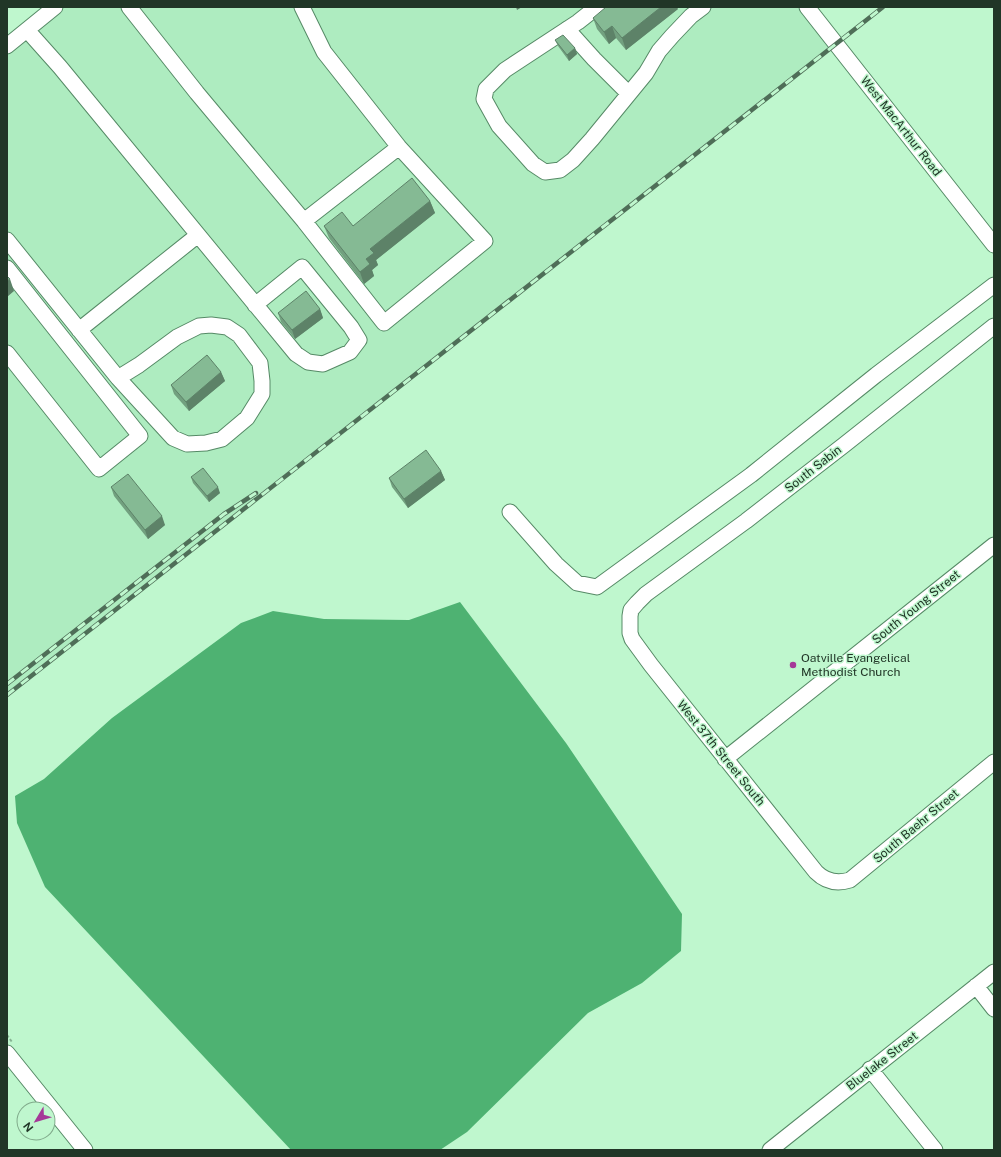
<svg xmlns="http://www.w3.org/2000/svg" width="1001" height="1157" font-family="'Public Sans',sans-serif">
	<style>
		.built { fill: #aeecc0 }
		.water { fill: #4eb272 }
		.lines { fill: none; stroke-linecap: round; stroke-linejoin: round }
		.minor-casing { stroke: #568a66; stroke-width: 17 }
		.path { stroke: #87b393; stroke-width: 2; stroke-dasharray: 3 2; stroke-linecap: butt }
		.minor { stroke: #fff; stroke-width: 15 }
		.rail-casing { stroke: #4f6e58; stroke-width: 4.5 }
		.rail { stroke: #bff7ce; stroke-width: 3; stroke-dasharray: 9; stroke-linecap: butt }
		.wall { fill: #72a07f }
		.shaded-wall { fill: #5d8268 }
		.building { fill: #85ba94; stroke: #5d8268 }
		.poi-dot { fill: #a53898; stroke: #bff7ce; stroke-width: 1.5 }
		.labels { text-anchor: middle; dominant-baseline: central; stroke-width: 3; stroke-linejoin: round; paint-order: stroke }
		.street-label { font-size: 12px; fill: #213627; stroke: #bff7ce }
		.poi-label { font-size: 12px; fill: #213627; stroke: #bff7ce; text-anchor: start }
	</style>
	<rect width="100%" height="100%" fill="#bff7ce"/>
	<path class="built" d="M56,7H807L836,44L7,696V45Z"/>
	<path class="water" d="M460,602L566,743L682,914L681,951L642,983L588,1013L467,1132L440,1150H291L45,887L17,823L15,796L44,779L112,718L241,623L273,611L324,619L409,620Z"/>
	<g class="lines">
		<g class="minor-casing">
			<path id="minor" d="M129,7L197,93L304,221L384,323L485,241L399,147L324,52L302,7
				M597,7L578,22L505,70L486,89L484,99L499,126L533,164L545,172L560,170L573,160L592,139L646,73L659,51L672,36L691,16L703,7
				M807,7L994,245
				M567,29L594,59L629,94
				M27,30L60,67L296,354L308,362L323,364L350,352L359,340L351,327L302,267L255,305
				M7,46L55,7
				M304,221L399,147
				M7,240L118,378L173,438L187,444L206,443L222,439L247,418L262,394V381L260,363L239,335L227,327L211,325L199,326L177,337L139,365L118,378
				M7,268L140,436L99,469L7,353
				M994,326L844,445L746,521L646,594L637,603L631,610L630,616V633L632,639L651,665L816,872C826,882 837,884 850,880L994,762
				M79,330L198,235
				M510,512L556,564L577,583L597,587L751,475L876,375L994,285
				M725,759L994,545
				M976,986L994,1009
				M7,1053L85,1150
				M870,1069L935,1150
				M770,1150L994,972"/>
		</g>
		<path class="path" d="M7,1035L12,1042"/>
		<use href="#minor" class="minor"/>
		<g class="rail-casing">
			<path id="rail" d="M7,684L224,514L256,493
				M7,695L883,7"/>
		</g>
		<use href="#rail" class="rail"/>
	</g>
	<path class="wall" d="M678,9L626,50L616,38L609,44L597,29L593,18Z
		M555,40L575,48L577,54L569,61L558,46Z
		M430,201L435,213L376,260L378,265L372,270L374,276L364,284L329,238L324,226H353Z
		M320,309L323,318L295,339L281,322L278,313Z
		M221,372L225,381L189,411L174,394L171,385Z
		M441,471L445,480L408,508L392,487L389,478Z
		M191,477L220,493L209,502L193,483Z
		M111,487L165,525L148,539L114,496Z"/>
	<path class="shaded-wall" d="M516,7H522L517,10Z
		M661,7H677L678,9L626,50L622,38Z
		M612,26L616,38L609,44L604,32Z
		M575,48L577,54L569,61L567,55Z
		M430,201L435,213L376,260L378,265L372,270L374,276L364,284L360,272L370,249Z
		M10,279L14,291L7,297V281Z
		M320,309L323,318L295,339L292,330Z
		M221,372L225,381L189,411L186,402Z
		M441,471L445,480L408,508L404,499Z
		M218,487L220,493L209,502L207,496Z
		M162,516L165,525L148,539L145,530Z"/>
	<path class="building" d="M606,7H661L622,38L612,26L604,32L593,18Z
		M563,35L575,48L567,55L555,40Z
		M412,178L430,201L370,249L374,253L366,259L370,264L360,272L324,226L342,212L353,226Z
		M7,276L10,279L7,281Z
		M306,291L320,309L292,330L278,313Z
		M207,355L221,372L186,402L171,385Z
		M426,450L441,471L404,499L389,478Z
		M203,468L218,487L207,496L191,477Z
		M128,474L162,516L145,530L111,487Z"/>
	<circle class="poi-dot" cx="793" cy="665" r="4"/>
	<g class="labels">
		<g class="street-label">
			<text transform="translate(901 126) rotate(52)">West MacArthur Road</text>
			<text transform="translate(813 469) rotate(-38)">South Sabin</text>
			<text transform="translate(916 607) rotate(-39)">South Young Street</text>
			<text transform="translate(721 753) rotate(51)">West 37th Street South</text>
			<text transform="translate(916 826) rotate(-40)">South Baehr Street</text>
			<text transform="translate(882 1061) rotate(-38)">Bluelake Street</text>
		</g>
		<g class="poi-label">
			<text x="801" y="658">Oatville Evangelical<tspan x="801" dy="14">Methodist Church</tspan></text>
		</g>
	</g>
	<rect width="1001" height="1157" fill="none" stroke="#213627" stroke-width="16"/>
	<g transform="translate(36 1121) rotate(232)"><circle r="19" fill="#bff7ce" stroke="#80aa8b"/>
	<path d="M0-3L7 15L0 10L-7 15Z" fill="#a53898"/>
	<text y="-6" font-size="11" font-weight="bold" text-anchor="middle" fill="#213627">N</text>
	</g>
</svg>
